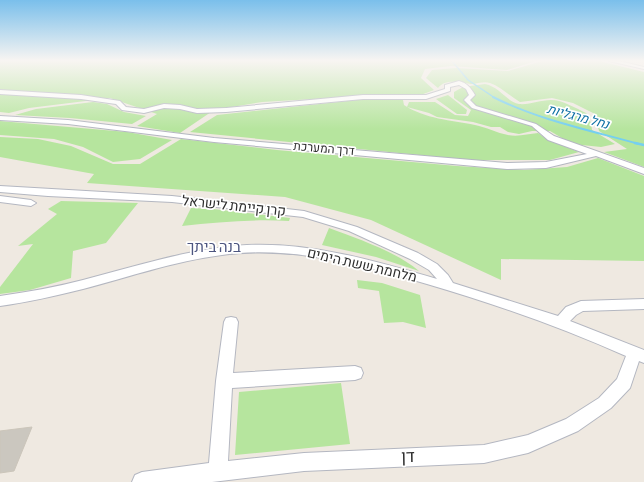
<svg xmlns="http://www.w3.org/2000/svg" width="644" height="482" font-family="'Sofia Sans Condensed',Heebo,sans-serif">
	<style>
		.green { fill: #b6e59e }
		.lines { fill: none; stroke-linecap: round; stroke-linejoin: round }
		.stream-far2 { stroke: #75cff0; stroke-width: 1.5 }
		.stream-far1 { stroke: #75cff0; stroke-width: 2 }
		.stream { stroke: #75cff0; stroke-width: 2.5 }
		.building { fill: #cbc7bf; stroke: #cbc5ba }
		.minor-casing { stroke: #b4b7c1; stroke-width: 2 }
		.minor { fill: #fff; fill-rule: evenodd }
		.labels { text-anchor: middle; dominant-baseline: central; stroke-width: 3.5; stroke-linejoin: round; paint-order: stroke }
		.far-street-label { font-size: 12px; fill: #2e2e2e; stroke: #fff }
		.far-water-label { font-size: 13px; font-style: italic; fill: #0d6fa3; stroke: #fff }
		.street-label { font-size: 14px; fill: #2e2e2e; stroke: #fff }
		.neighbourhood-label { font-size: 15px; fill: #4d5680; stroke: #fff }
		.near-street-label { font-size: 17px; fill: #2e2e2e; stroke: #fff }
	</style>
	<rect width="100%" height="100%" fill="#efe9e1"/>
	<path class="green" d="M0,61H536L507,70L451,66L425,69L421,78L434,90L418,96H366L262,102L214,110L180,133L137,126L157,114L110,98L29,108L9,113L0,112Z
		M542,61H599L644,72V167L604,152L627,149L599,131L595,114L573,103L552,98L520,102C510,96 501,87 490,83C484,81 477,84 471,84C460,83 446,78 438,88L426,78L432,70L456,68L508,71Z
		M485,84C500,87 507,102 519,104C530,105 540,100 551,100C563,100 575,108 586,113L591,123L592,130L615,144L601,147L572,144L550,131H532L519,134L508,132L500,127H491L473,122L437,117L429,113L407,107L409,102H435L455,115L468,116L471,110L454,98V92L463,87Z
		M448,95L467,110L466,114H457L436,99Z
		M366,99L403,100L404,105C425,119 451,120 475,125C486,127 497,133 508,135C518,137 528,134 538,133L548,140L579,152L550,160H469L190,132L217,115Z
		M93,102L107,104L124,112L146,116L132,124L70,118L15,115L36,109Z
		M0,121L127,132L172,140L140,159L113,162L83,147L54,139L0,135Z
		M0,137L38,139L71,146L113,164H140L181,139L277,150L457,166L524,170L567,167L598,158L644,176V261L501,259V280L371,220L285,197L87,183L94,174L0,157Z
		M61,201L138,203L106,243L73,251L71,278L30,290L0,294V287L33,244L18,246L57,214L48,209Z
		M191,208L213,209L290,218L289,221C253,219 218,222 182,226Z
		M329,228C358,239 395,251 419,271L376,257L322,245Z
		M357,280L382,283L420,295L426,328L403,322L384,323L379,291L358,288Z
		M341,383L350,444L235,455L239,392Z"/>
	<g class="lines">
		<path class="stream-far2" d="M452,61L468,80L495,98"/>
		<path class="stream-far1" d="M493,97C539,120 589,130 639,144"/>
		<path class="stream" d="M635,143L644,145"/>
	</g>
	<path class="building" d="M32,427L14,471L0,473V431Z"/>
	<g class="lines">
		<g class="minor-casing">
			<path id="minor" d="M609,61H619L644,67V69Z
				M459,81C467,83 471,88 475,95L470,100L476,106L536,124L554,136L644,168V174L596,156L546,168L507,169L214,142L68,124L0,120V116L68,120L214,138L507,163L546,162L587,154L548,140L532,126L472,108L464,100L469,95L466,89L459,85L450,87V91L426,99H363L226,112L197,113L180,109L164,108L144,113L122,110L116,104L81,99L0,94V90L81,95L120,101L126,107L144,109L164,104L180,105L197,109L226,108L363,95H426L445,89V85Z
				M0,186L172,196L304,211L357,227L418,253L437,264L448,275L453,283L558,316L566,307L581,301L644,299V309L583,311L576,315L570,321L644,350V363L639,361L630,388L611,408L578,431L528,453L484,463L304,471L212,482H132L135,475L142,472L209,463L216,381L224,322L226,318L231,317L236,318L238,322L233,373L355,366L361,368L363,373L361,378L355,380L232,388L228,461L304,453L484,445L528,435L566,419L599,398L617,379L626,356C561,327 495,304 427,284C361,265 291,245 222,255C174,261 129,277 83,289C55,296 28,302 0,306V296C28,292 56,287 83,280C137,266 191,248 247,245C311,242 376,261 437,279L429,270L410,259L349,231L303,217L172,202L48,196L0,192Z
				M0,196L31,200L36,203L31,206L0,202Z"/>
		</g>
		<use href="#minor" class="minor"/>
	</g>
	<linearGradient id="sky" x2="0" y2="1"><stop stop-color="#7abfeb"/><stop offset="0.47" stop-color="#f8f5f2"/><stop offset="1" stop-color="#f8f5f2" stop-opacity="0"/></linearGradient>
	<rect width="644" height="129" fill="url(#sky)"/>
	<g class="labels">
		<g class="far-street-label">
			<text transform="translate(324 149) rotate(5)">דרך המערכת</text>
		</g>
		<g class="far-water-label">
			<text transform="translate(578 117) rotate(15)">נחל מרגליות</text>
		</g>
		<g class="street-label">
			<text transform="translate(234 206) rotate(6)">קרן קיימת לישראל</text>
			<text transform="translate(362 265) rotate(13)">מלחמת ששת הימים</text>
		</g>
		<g class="neighbourhood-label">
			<text x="214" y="247">בנה ביתך</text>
		</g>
		<g class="near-street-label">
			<text transform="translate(408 457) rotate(-1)">דן</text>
		</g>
	</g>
</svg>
